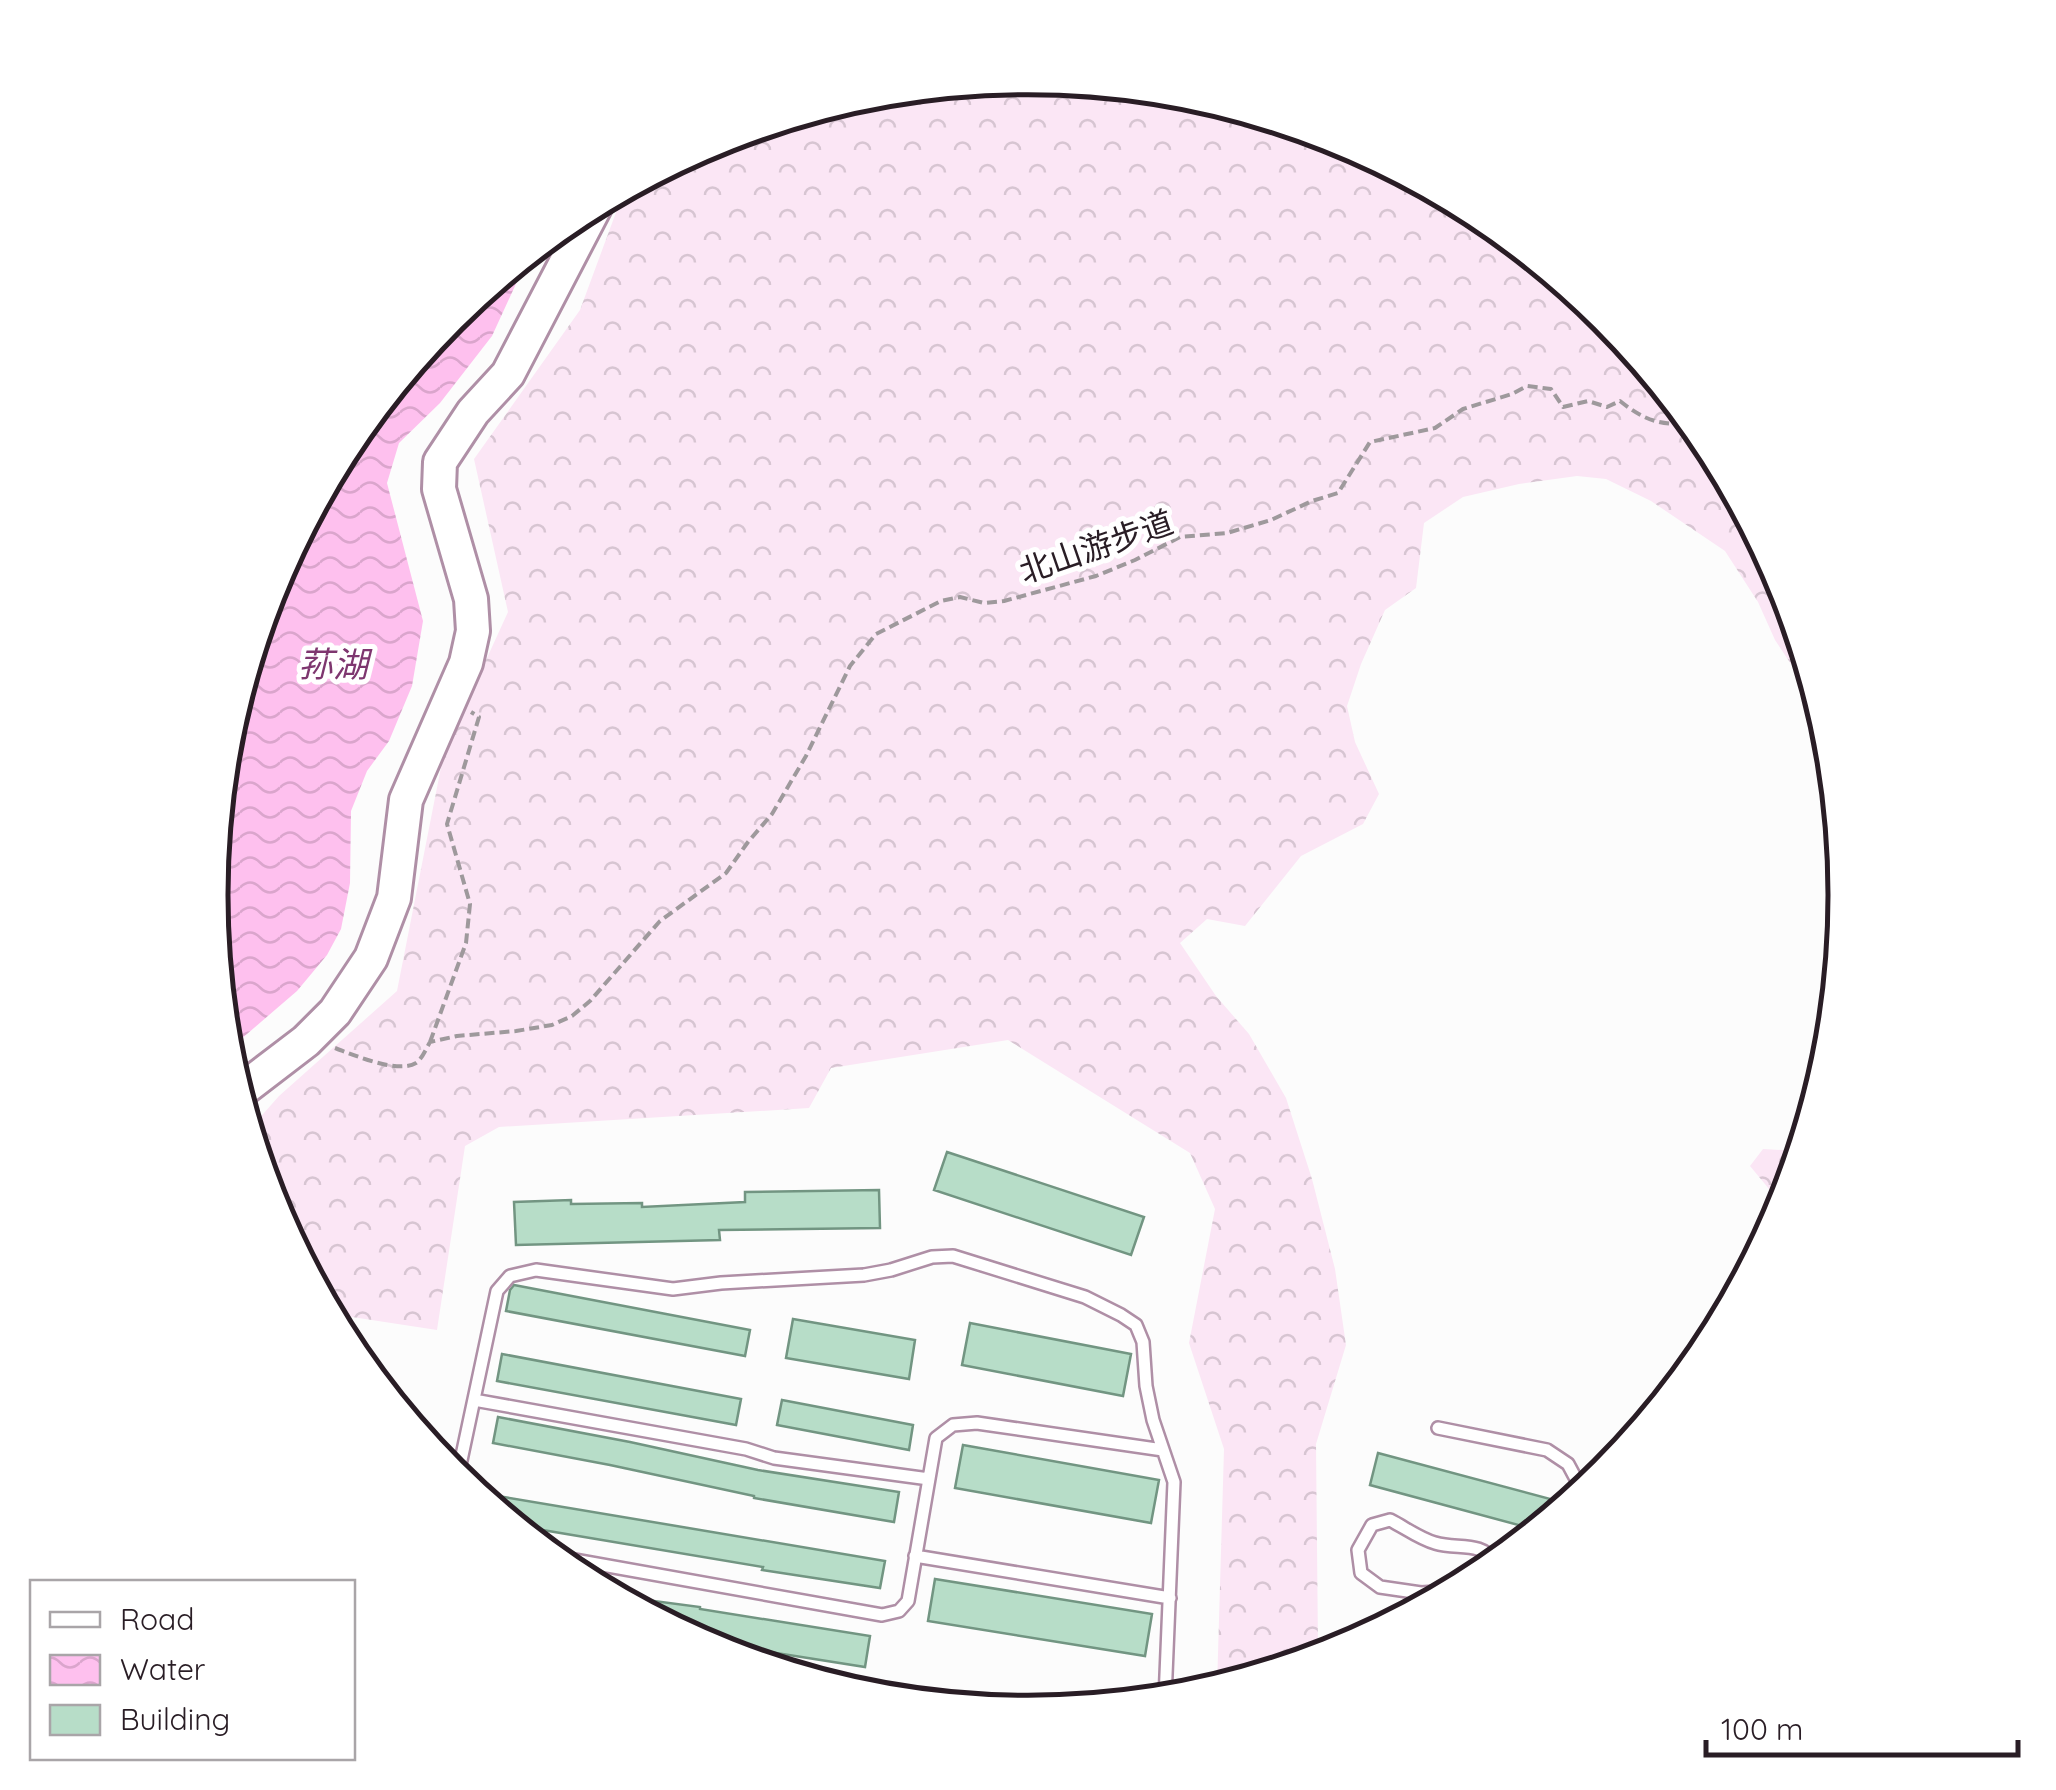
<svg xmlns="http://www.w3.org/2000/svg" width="2056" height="1790" font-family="Quicksand,'Noto Sans SC',sans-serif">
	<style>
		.forest { fill: url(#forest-crowns) }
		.water { fill: url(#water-waves) }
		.building { fill: #b7ddc8; stroke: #729582; stroke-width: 2.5 }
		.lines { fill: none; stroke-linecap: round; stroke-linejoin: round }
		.service-casing { stroke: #af8fa6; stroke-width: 16 }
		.secondary-casing { stroke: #af8fa6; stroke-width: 38 }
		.path { stroke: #9e999c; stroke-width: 4; stroke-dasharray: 10 5; stroke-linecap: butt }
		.service { stroke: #fff; stroke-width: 11 }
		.secondary { stroke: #fff; stroke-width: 32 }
		.labels { text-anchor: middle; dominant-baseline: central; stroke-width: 10; stroke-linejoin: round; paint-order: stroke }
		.street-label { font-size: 32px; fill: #291d25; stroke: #fff }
		.water-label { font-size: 35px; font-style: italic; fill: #7e366f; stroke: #fff }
		.rim { fill: none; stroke: #291d25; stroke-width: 5 }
	</style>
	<defs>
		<pattern id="forest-crowns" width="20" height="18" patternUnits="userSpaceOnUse" patternTransform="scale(2.5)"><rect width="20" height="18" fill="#fbe6f5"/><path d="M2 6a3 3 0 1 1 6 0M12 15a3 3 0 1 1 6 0" fill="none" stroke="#d7c5d2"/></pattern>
		<pattern id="water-waves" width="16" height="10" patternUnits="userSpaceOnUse" patternTransform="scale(2.5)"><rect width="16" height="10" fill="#fec0ee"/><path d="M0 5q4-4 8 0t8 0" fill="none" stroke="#daa5cc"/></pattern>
	</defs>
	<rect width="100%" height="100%" fill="#fcfcfc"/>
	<path class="forest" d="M1028,78L1188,93L1341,140L1483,216L1606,317L1708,441L1783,583L1822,711L1775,640L1758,602L1725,551L1651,501L1606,479L1577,476L1519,484L1463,497L1424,523L1416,588L1385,610L1361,664L1347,706L1355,742L1379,794L1363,824L1301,856L1245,926L1207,919L1180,943L1216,996L1249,1034L1286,1098L1312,1179L1335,1269L1346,1345L1316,1444L1318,1646L1315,1658L1217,1688L1224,1449L1189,1343L1215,1209L1190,1153L1008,1040L831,1068L809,1108L499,1127L465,1146L437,1330L352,1317L321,1298L273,1207L249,1130L279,1096L397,991L444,752L508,612L474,459L580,310L625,188L716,140L795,115L812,123L840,102L869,93Z
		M1763,1149L1801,1151L1784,1207L1750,1166Z"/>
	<path class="water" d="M531,251L492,336L440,403L399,443L387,483L423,621L412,686L389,741L367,771L351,811L350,883L341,929L327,955L297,991L226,1052L211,894L226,735L273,582L349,440L450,317Z"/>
	<path class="building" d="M947,1152L1144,1217L1131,1255L934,1190Z
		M879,1190L880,1228L719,1230L720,1240L516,1245L514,1202L571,1200V1204L642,1203V1207L745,1202V1192Z
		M514,1285L750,1330L745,1356L506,1311L510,1290Z
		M793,1319L915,1340L909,1379L786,1358Z
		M970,1323L1131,1354L1123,1396L962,1365Z
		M502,1354L741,1399L736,1425L497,1381Z
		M782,1400L913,1425L909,1450L777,1425Z
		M498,1417L630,1442L758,1470L899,1492L894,1522L754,1498V1496L610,1465L493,1443Z
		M963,1445L1159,1480L1151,1523L955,1488Z
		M1378,1453L1569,1504L1537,1530L1370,1485Z
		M474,1492L885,1561L880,1588L762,1570L763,1567L513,1525Z
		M935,1579L1152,1614L1145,1656L928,1621Z
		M616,1596L700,1607V1609L870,1636L865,1667L725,1645L726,1641L688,1636Z"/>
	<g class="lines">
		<g class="service-casing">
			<path id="service" d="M474,1400L746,1449L774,1458L929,1479
				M1438,1428L1547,1450L1568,1464L1583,1492
				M457,1479L497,1291L510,1276L536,1270L673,1289L721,1283L864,1275L891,1270L932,1257L953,1256L1085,1297L1121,1315L1136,1325L1143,1342L1146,1386L1153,1420L1174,1482L1165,1699
				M552,1556L882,1615L899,1611L908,1601L936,1438L953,1425L977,1423L1163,1450
				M915,1556L1170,1598
				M1451,1591L1421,1593L1380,1587L1361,1573L1358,1550L1372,1525L1390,1520C1404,1527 1420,1539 1435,1543C1458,1550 1480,1540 1497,1563"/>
		</g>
		<g class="secondary-casing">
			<path id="secondary" d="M238,1093L306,1041L335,1012L371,958L394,898L406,800L466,663L473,631L471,599L439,489L440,462L473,412L508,374L597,203"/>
		</g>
		<path class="path" d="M430,1042L466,943L470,904L447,824L479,717L471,712
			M335,1048C354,1055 397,1074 416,1063C422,1059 426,1049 430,1042L457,1036L516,1031L552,1025L572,1016L590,1001L660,921L726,873L748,842L772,814L806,756L850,666L876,634L941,601L960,597L984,603L1004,601L1096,576L1135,560L1180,537L1227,533L1271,520L1312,501L1338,493L1370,442L1435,428L1463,409L1512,394L1527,386L1551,389L1563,407L1588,401L1607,407L1620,401C1645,421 1661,426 1693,423"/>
		<use href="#service" class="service"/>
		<use href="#secondary" class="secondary"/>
	</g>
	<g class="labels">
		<g class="street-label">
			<text transform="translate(1096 546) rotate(-19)">北山游步道</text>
		</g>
		<g class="water-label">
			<text x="333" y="664">荪湖</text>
		</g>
	</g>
	<path d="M0 0H2056V1790H0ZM228 895a800 800 0 1 1 1600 0a800 800 0 1 1-1600 0Z" fill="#fff" fill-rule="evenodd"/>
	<path class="rim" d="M228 895a800 800 0 1 1 1600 0a800 800 0 1 1-1600 0Z"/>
	<rect x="30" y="1580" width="325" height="180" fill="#ffffff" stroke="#a9a5a8" stroke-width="2.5"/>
	<rect x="50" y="1612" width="50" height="15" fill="#ffffff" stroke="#a9a5a8" stroke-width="2.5"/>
	<text x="120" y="1630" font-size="30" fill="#291d25">Road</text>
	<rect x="50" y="1655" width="50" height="30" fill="url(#water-waves)" stroke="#a9a5a8" stroke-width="2.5"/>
	<text x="120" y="1680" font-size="30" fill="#291d25">Water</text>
	<rect x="50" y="1705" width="50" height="30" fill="#b7ddc8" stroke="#a9a5a8" stroke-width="2.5"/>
	<text x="120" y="1730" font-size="30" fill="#291d25">Building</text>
	<path d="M1706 1740v15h312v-15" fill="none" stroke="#291d25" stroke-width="5"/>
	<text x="1721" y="1740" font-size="30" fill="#291d25" stroke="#ffffff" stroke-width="8" paint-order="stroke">100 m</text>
</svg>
